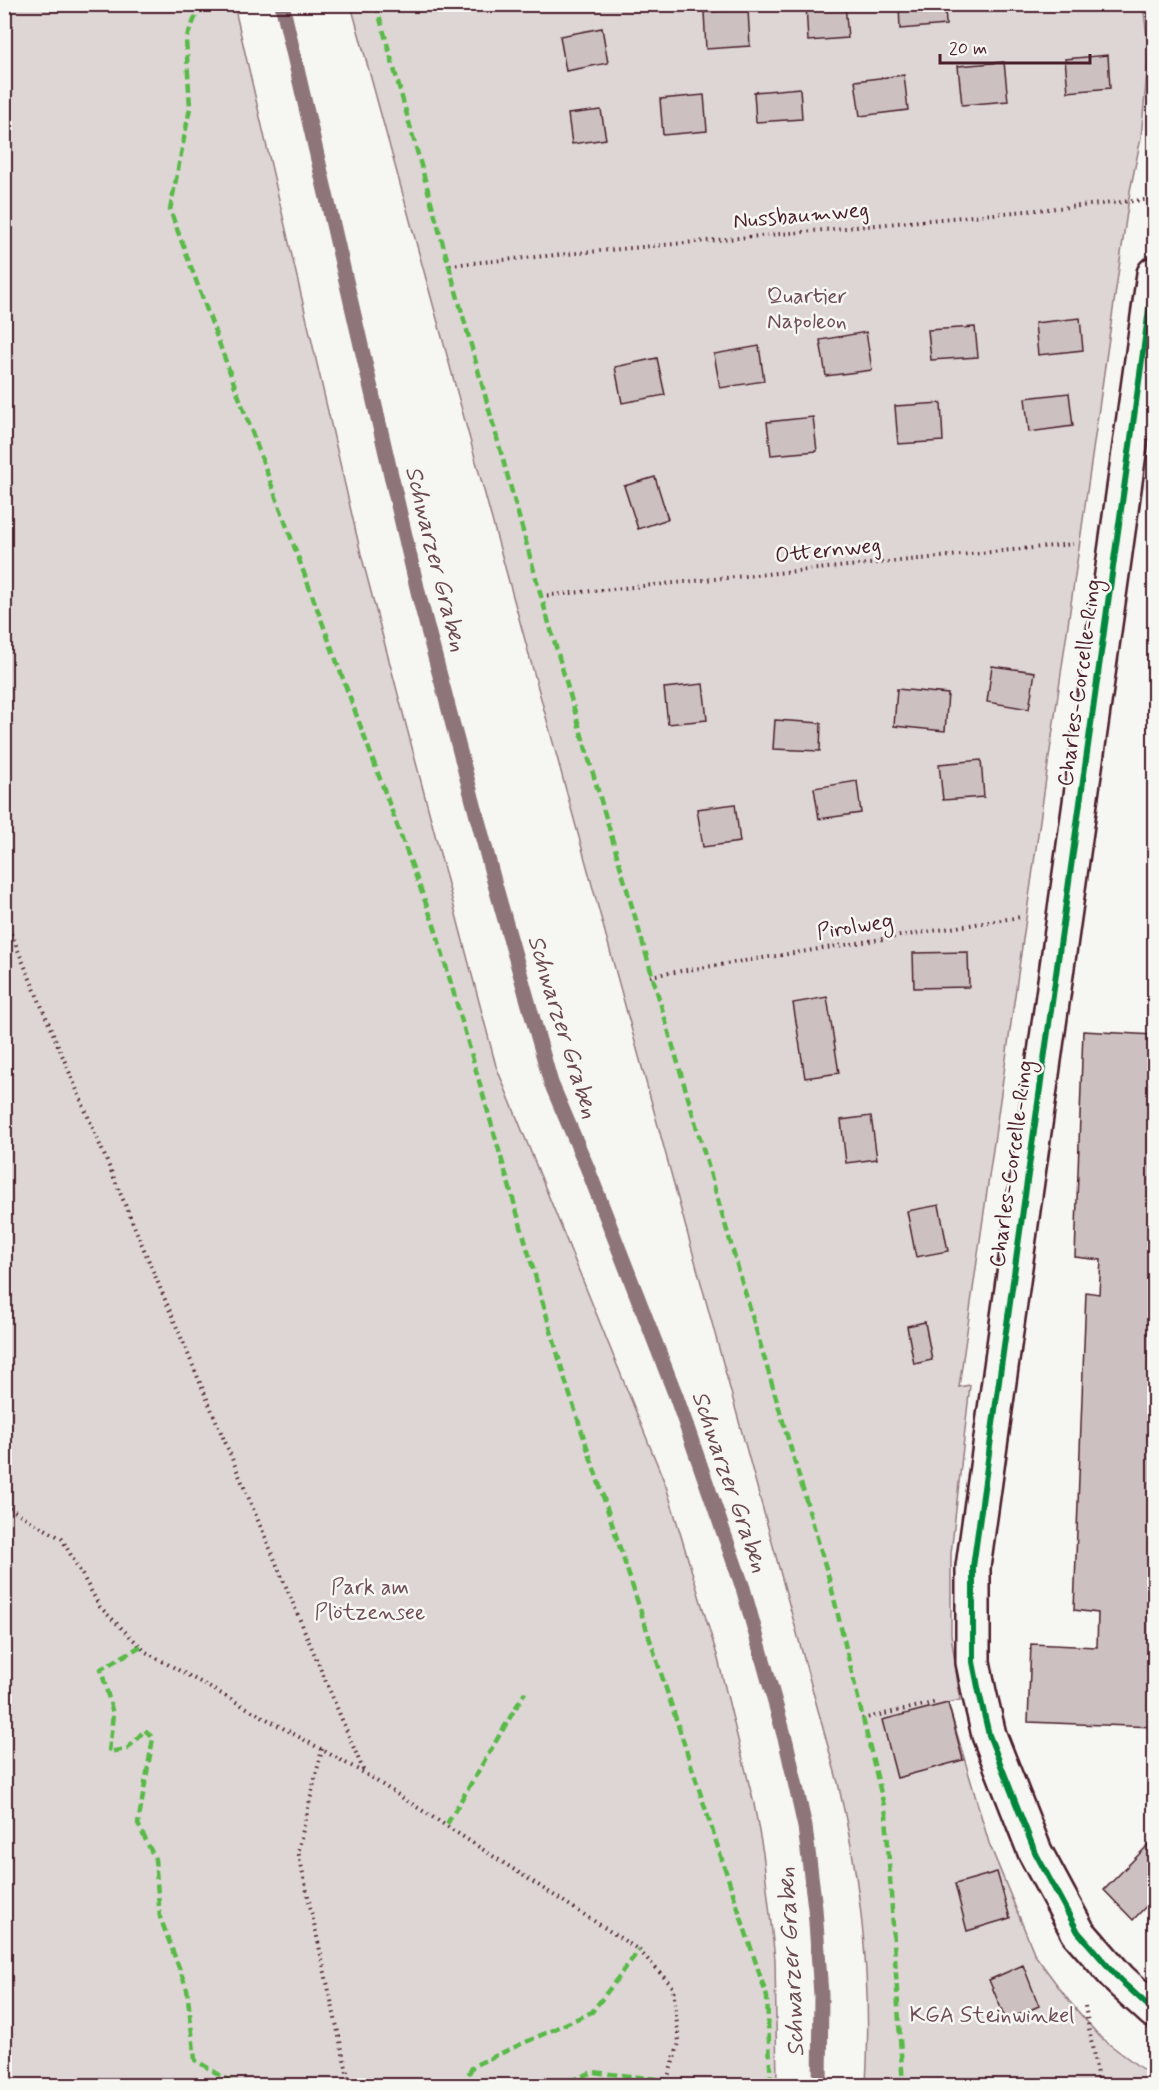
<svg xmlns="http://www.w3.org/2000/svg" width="1159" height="2090" font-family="Mynerve,sans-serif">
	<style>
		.green { fill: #ddd6d5; stroke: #947a80; stroke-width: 1.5 }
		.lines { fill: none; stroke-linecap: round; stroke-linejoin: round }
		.stream { stroke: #8e747a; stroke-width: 15 }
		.building { fill: #ccc1c0; stroke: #4a1f2b; stroke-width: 1.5 }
		.minor-casing { stroke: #4a1f2b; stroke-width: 38 }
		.path { stroke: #4a1f2b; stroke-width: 4; stroke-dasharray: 1.5 4.5; stroke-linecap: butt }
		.minor { stroke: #f6f6f2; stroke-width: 33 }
		.quiet { stroke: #58b947; stroke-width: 4.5; stroke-dasharray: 9 4.5; stroke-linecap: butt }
		.cycleway-casing { stroke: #f6f6f2; stroke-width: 10 }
		.cycleway { stroke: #00873e; stroke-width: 6 }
		.labels { text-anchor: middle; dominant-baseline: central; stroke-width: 5; stroke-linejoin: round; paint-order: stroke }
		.street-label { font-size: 22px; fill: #4a1f2b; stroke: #f6f6f2 }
		.park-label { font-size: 22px; fill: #6f4d56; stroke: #f6f6f2 }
		.water-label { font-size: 24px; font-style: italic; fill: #6c4a52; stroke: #f6f6f2 }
	</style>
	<rect width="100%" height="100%" fill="#f6f6f2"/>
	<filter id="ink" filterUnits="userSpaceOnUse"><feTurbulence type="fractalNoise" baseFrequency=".0167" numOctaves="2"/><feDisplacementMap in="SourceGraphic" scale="12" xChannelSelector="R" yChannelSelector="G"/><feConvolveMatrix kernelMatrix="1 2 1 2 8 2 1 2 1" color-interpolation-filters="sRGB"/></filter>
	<g filter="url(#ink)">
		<path class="green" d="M5,4L234,5L361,554L496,1066L666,1486L717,1655L754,1804L763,1853L775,1959L777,2085H5Z
			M351,5H1143L1149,51L1141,138L1130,191L959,1387L970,1385L951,1554V1634L960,1700L948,1703L989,1843L1035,1955L1069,2001L1101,2038L1154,2078V2085H866C872,1984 861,1881 838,1783Z"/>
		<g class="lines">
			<path class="stream" d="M282,4L419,596L494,881L551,1083L587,1167L676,1396L743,1588L786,1742L805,1827L815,1908L821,1995L820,2086"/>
		</g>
		<path class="building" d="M806,4H845L848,38L808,41Z
			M899,4H945L946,25L900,29Z
			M748,10L750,46L706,49L704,12Z
			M602,28L608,63L566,71L560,36Z
			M1108,55L1110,88L1068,92L1065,59Z
			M1004,62L1008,101L962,105L958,66Z
			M904,75L908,110L860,116L855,81Z
			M800,88L802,119L756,122L754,92Z
			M704,95L707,131L663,135L660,99Z
			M601,110L606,139L572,144L568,114Z
			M1080,318L1083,350L1038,355L1035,323Z
			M975,327L978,357L931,360L928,330Z
			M866,332L872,370L826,376L820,340Z
			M759,346L764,381L720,388L714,354Z
			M657,358L665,395L622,403L615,367Z
			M1069,393L1073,426L1029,432L1025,398Z
			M941,403L943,441L898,444L895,406Z
			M813,417L817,451L771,455L767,422Z
			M655,477L668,519L638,529L624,486Z
			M992,666L1035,672L1029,709L987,702Z
			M703,684L707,720L668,724L664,688Z
			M897,689L948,694L945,731L894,726Z
			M775,720L821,723L820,751L773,749Z
			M981,760L984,797L943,800L939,764Z
			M857,781L861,813L819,819L814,788Z
			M735,804L740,842L703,847L697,809Z
			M968,952L969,987L914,988L913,953Z
			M827,997L839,1073L805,1078L793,1003Z
			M1083,1031L1154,1035V1561L1151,1648L1154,1649V1727L1028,1722L1031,1644L1097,1647L1098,1613L1074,1610L1086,1292L1099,1294L1101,1260L1075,1257Z
			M871,1116L877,1159L846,1163L841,1120Z
			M939,1205L948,1251L916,1257L907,1211Z
			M925,1322L932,1360L914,1364L907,1326Z
			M948,1703L963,1760L897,1778L882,1720Z
			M1154,1839V1898L1133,1920L1104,1890Z
			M997,1872L1010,1918L967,1931L955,1884Z
			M1023,1965L1039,2006L1006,2020L989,1980Z"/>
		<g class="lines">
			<g class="minor-casing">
				<path id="minor" d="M1154,274L973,1567V1662L979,1692L989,1735L1035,1852L1078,1932L1120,1980L1154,2011"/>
			</g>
			<path class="path" d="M450,265L1154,199
				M541,596L1073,544
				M4,917L364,1772
				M650,976L1020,917
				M4,1505L62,1539L100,1607L146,1652L364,1773L639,1950L673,1987L679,2043L665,2086
				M862,1719L937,1702
				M322,1749L298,1851L350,2086
				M1085,2006L1099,2086"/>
			<use href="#minor" class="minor"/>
			<path class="quiet" d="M201,4L186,39L190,108L170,210L435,928L566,1383L767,1997L771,2086
				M376,4L541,596L830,1582L886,1814L903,2086
				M141,1646L101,1669L113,1714L109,1752L127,1749L145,1730L153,1738L138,1824L155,1859L160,1917L187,1989L195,2060L238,2086
				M447,1824L525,1692
				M462,2086L473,2066L592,2012L639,1950
				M557,2086L593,2072L667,2080"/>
			<g class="cycleway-casing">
				<path id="cycleway" d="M1154,274L973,1567V1662L979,1692L989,1735L1035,1852L1078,1932L1120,1980L1154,2011"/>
			</g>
			<use href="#cycleway" class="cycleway"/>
		</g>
	</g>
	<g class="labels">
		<g class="street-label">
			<text transform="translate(801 216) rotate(-5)">Nussbaumweg</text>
			<text transform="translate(828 551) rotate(-6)">Otternweg</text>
			<text transform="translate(1080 683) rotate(-82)">Charles-Corcelle-Ring</text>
			<text transform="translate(855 927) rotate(-9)">Pirolweg</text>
			<text transform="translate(1012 1164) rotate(-82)">Charles-Corcelle-Ring</text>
		</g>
		<g class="park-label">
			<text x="807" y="297">Quartier<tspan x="807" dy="25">Napoleon</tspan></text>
			<text x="370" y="1588">Park am<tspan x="370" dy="25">Plötzensee</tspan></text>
			<text x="992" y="2016">KGA Steinwinkel</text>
		</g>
		<g class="water-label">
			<text transform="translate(435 559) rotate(76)">Schwarzer Graben</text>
			<text transform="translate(562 1027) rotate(73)">Schwarzer Graben</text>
			<text transform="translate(729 1482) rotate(71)">Schwarzer Graben</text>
			<text transform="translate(792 1962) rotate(-93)">Schwarzer Graben</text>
		</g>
	</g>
	<rect width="1159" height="2090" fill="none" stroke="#f6f6f2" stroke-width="24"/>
	<rect x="12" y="12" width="1135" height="2066" fill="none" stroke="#4a1f2b" stroke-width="2" filter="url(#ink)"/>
	<path d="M940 54v9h150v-9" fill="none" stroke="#4a1f2b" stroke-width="3"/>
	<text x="949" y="54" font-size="18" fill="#4a1f2b" stroke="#f6f6f2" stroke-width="4.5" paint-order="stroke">20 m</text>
</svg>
